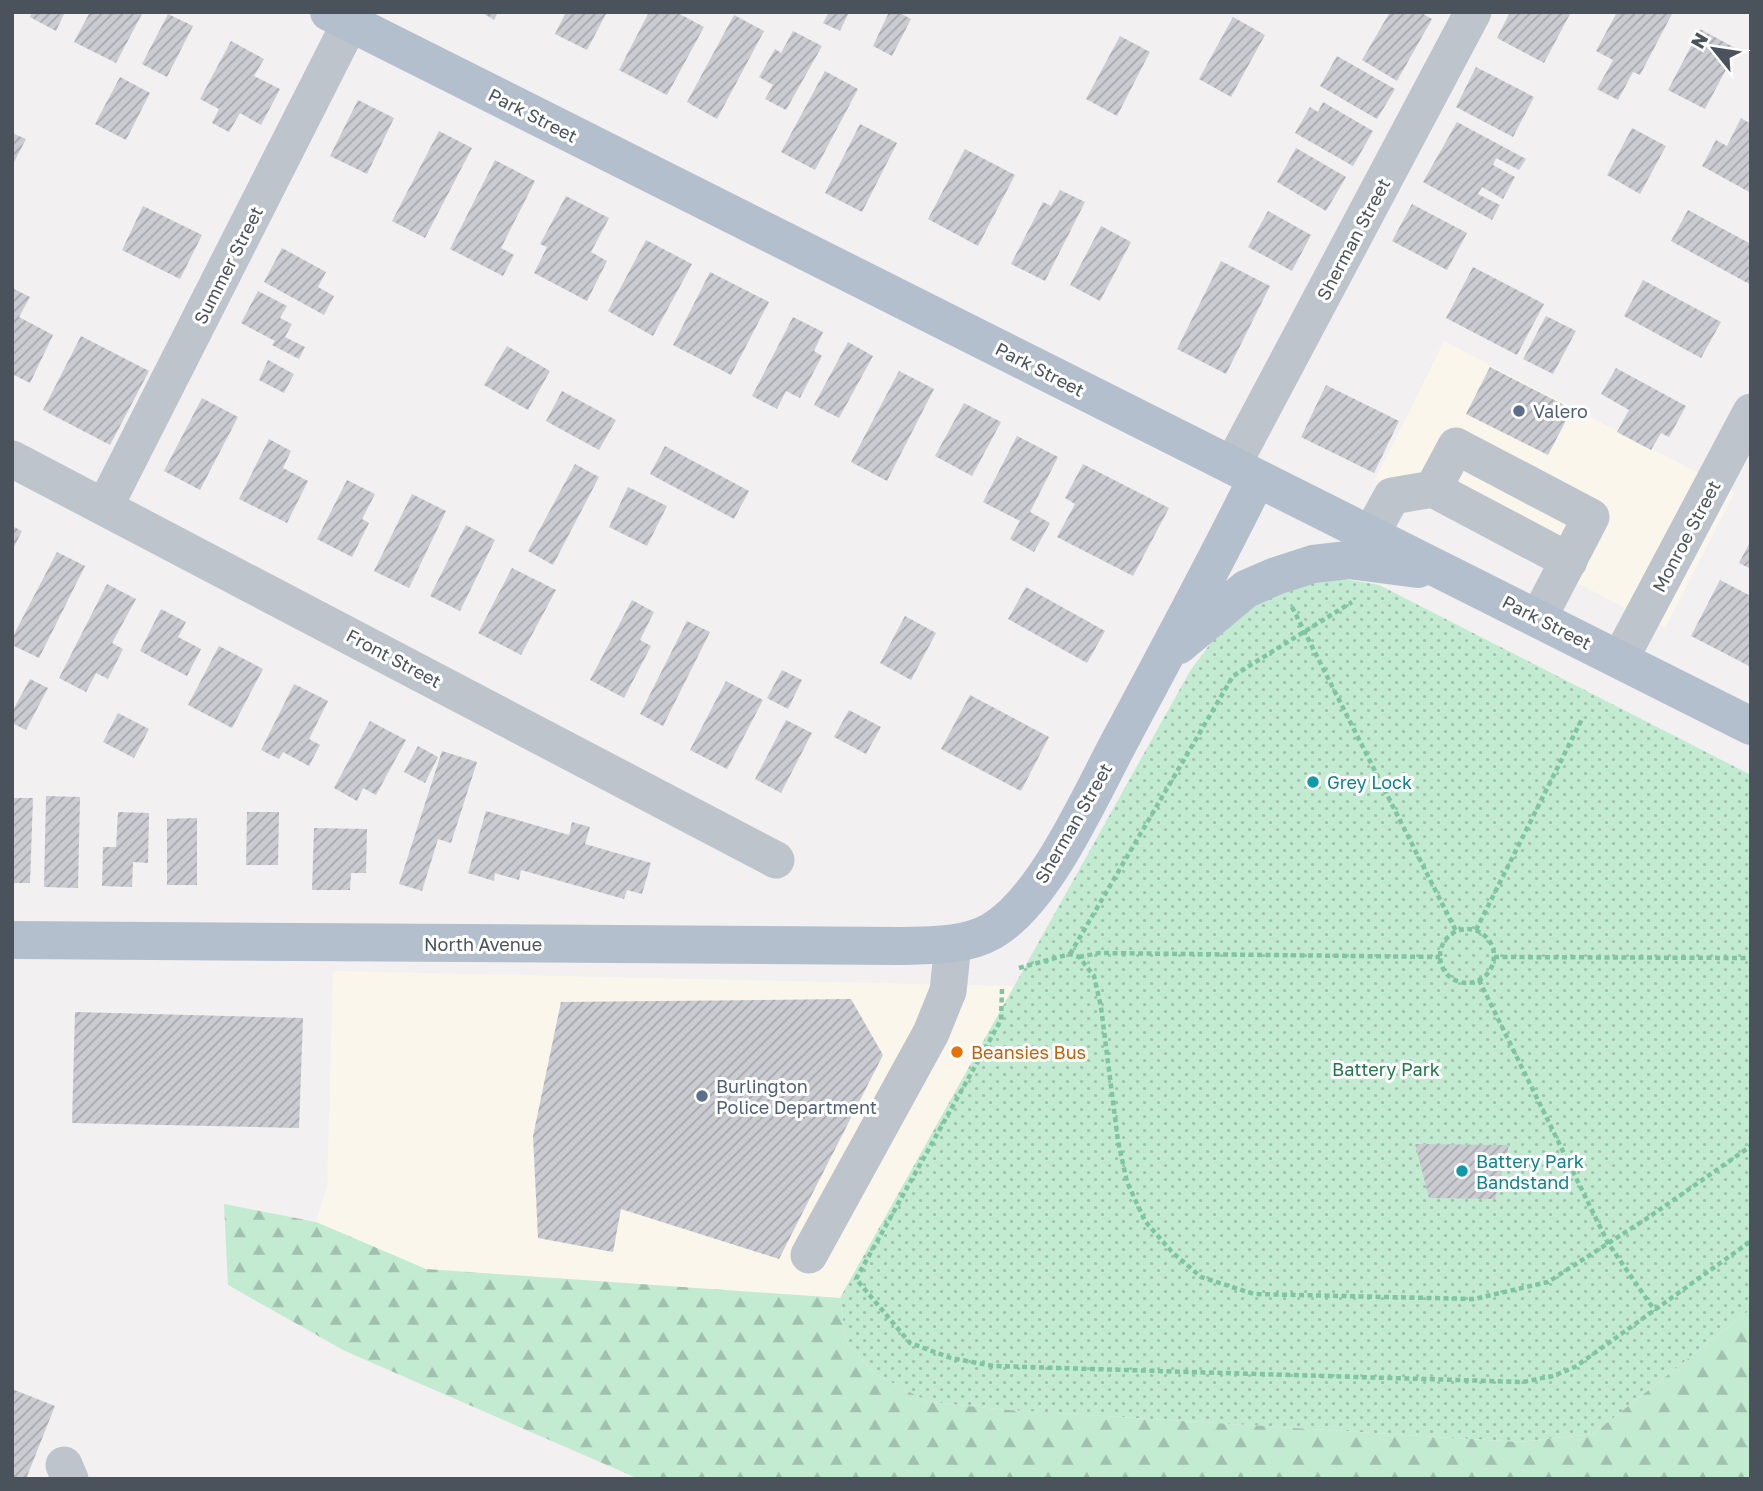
<svg xmlns="http://www.w3.org/2000/svg" width="1763" height="1491" font-family="'Golos Text',sans-serif">
	<style>
		.commercial { fill: #faf6ec }
		.grass { fill: url(#grass-dots) }
		.forest { fill: url(#forest-firs) }
		.building { fill: url(#building-hatch) }
		.lines { fill: none; stroke-linecap: round; stroke-linejoin: round }
		.path { stroke: #7fc5a2; stroke-width: 4.5; stroke-dasharray: 5 3.5; stroke-linecap: butt }
		.minor { stroke: #bdc4cb; stroke-width: 37 }
		.major { stroke: #b3bfcc; stroke-width: 38 }
		.service-dot { fill: #5c6f8a; stroke: #fff; stroke-width: 2.5 }
		.culture-dot { fill: #0f9aa8; stroke: #fff; stroke-width: 2.5 }
		.food-dot { fill: #e8710a; stroke: #fff; stroke-width: 2.5 }
		.labels { text-anchor: middle; dominant-baseline: central; stroke-width: 6; stroke-linejoin: round; paint-order: stroke }
		.street-label { font-size: 18px; fill: #4a535b; stroke: #fff }
		.service-label { font-size: 18px; fill: #4e5e75; stroke: #fff; text-anchor: start }
		.culture-label { font-size: 18px; fill: #0d838f; stroke: #fff; text-anchor: start }
		.food-label { font-size: 18px; fill: #c56008; stroke: #fff; text-anchor: start }
		.park-label { font-size: 18px; fill: #21764b; stroke: #fff }
	</style>
	<defs>
		<pattern id="grass-dots" width="8" height="8" patternUnits="userSpaceOnUse" patternTransform="scale(1.75)"><rect width="8" height="8" fill="#c3ebd2"/><path d="M2 2h.1M6 6h.1" fill="none" stroke="#a0c1ad" stroke-width="1.8" stroke-linecap="round"/></pattern>
		<pattern id="forest-firs" width="22" height="20" patternUnits="userSpaceOnUse" patternTransform="scale(1.75)"><rect width="22" height="20" fill="#c3ebd2"/><path d="M5 1l3.5 6h-7zM16 11l3.5 6h-7z" fill="#a0c1ad"/></pattern>
		<pattern id="building-hatch" width="6" height="6" patternUnits="userSpaceOnUse" patternTransform="scale(1.75)"><rect width="6" height="6" fill="#cbccd2"/><path d="M-1 1l2-2M0 6l6-6M5 7l2-2" fill="none" stroke="#a7a8ad"/></pattern>
	</defs>
	<rect width="100%" height="100%" fill="#f2f0f0"/>
	<path class="commercial" d="M1444,341L1735,492L1665,628L1375,480Z
		M333,971L1014,986L840,1298L426,1269L316,1222L327,1186Z"/>
	<path class="grass" d="M1339,578L1379,585L1751,775V1309L1593,1434L1519,1442L1008,1410L929,1402L875,1374L846,1341L840,1298L1190,671L1216,636L1243,609L1306,580Z"/>
	<path class="forest" d="M224,1204L316,1222L426,1269L840,1298L846,1341L875,1374L929,1402L1008,1410L1519,1442L1593,1434L1751,1309V1479H639L345,1351L228,1285Z"/>
	<path class="building" d="M32,12H65L56,31L30,17Z
		M90,12H143L116,63L74,42Z
		M481,12H498L494,20Z
		M566,12H607L587,50L555,34Z
		M649,12H676L704,27L667,95L619,70Z
		M829,12H849L840,31L823,23Z
		M889,12H898L911,19L892,56L873,46Z
		M1390,12H1420L1432,19L1397,81L1362,60Z
		M1510,12H1571L1544,63L1497,38Z
		M1617,12H1673L1640,75L1633,72L1618,100L1597,89L1613,60L1596,51Z
		M168,14L193,26L167,77L142,64Z
		M734,15L764,31L717,119L687,102Z
		M1233,17L1265,35L1231,97L1199,79Z
		M1700,29L1737,49L1705,109L1668,90Z
		M793,31L822,46L786,110L765,99L773,85L759,77L775,49L781,53Z
		M1120,36L1150,52L1117,116L1086,99Z
		M231,41L264,59L254,76L280,89L261,125L240,113L229,132L212,123L219,109L200,99Z
		M1337,56L1395,89L1377,119L1320,86Z
		M1476,67L1534,97L1513,137L1456,107Z
		M825,71L858,89L815,170L781,152Z
		M120,77L150,93L126,140L95,124Z
		M358,100L394,118L367,174L330,156Z
		M1323,102L1373,131L1353,166L1295,133L1310,107L1318,112Z
		M1741,118L1751,124V193L1702,166L1716,140L1727,146Z
		M1457,122L1526,159L1519,170L1496,158L1493,165L1515,177L1503,199L1482,187L1478,194L1500,205L1492,220L1423,182Z
		M860,124L897,143L862,212L825,193Z
		M1632,128L1666,146L1640,194L1607,175Z
		M439,131L472,148L425,238L392,221Z
		M12,133L26,139L12,166Z
		M1296,148L1346,177L1326,211L1277,182Z
		M965,149L1015,175L978,246L928,219Z
		M495,160L535,181L501,248L514,255L503,276L450,249Z
		M1060,190L1085,202L1045,281L1011,264L1043,202L1051,206Z
		M566,196L609,218L591,252L607,261L587,301L534,273L547,247L540,244Z
		M1412,204L1467,233L1447,270L1392,241Z
		M143,206L202,235L180,279L122,250Z
		M1688,210L1751,244V285L1671,241Z
		M1268,211L1311,235L1292,271L1248,247Z
		M1101,226L1131,242L1100,301L1070,285Z
		M646,240L692,264L653,336L608,311Z
		M282,248L326,272L318,287L334,296L324,315L264,282Z
		M1221,261L1270,286L1226,374L1177,349Z
		M1473,267L1544,304L1517,355L1446,318Z
		M710,272L769,302L731,375L673,345Z
		M1643,280L1721,322L1701,358L1624,316Z
		M12,288L30,297L19,317L53,335L30,383L12,374Z
		M258,291L287,306L280,318L292,324L285,337L305,347L299,359L272,345L275,341L241,323Z
		M1546,316L1576,331L1553,374L1523,359Z
		M793,317L823,332L814,351L822,356L800,398L786,391L777,409L752,396Z
		M81,336L149,371L110,445L43,410Z
		M848,342L873,356L839,418L814,405Z
		M507,346L550,371L528,410L484,385Z
		M268,360L294,374L284,393L259,380Z
		M1490,367L1572,409L1548,455L1466,414Z
		M1616,368L1686,406L1669,437L1661,433L1651,450L1617,432L1629,410L1601,394Z
		M899,371L934,389L887,481L851,462Z
		M1326,385L1399,421L1374,473L1301,437Z
		M562,391L616,420L599,450L546,421Z
		M202,398L238,417L200,490L164,471Z
		M964,403L1001,422L972,476L935,456Z
		M1017,436L1058,457L1030,512L1050,523L1034,552L1010,539L1020,521L983,502Z
		M269,439L291,451L283,468L308,481L287,523L239,499Z
		M665,446L749,491L734,519L650,474Z
		M575,464L599,477L553,565L528,551Z
		M1083,464L1169,508L1133,576L1057,537L1075,504L1065,498Z
		M347,480L375,494L362,519L369,523L352,557L317,539Z
		M628,487L667,506L647,546L609,527Z
		M412,494L446,511L409,588L374,571Z
		M466,525L495,540L460,611L430,596Z
		M12,526L22,531L12,551Z
		M1751,540V569L1739,563Z
		M57,552L85,566L39,658L12,645V638Z
		M512,568L556,590L521,655L478,633Z
		M1720,580L1751,596V667L1691,636Z
		M107,584L136,599L112,643L123,649L108,679L96,673L86,692L59,678Z
		M1026,587L1105,631L1087,663L1008,619Z
		M632,600L654,612L640,640L651,646L624,698L590,680Z
		M161,609L186,622L178,637L201,649L187,676L140,651Z
		M905,616L936,633L911,680L880,663Z
		M687,621L710,632L663,726L640,714Z
		M219,646L263,669L232,728L188,705Z
		M782,670L802,680L788,709L767,698Z
		M30,679L48,688L26,730L12,723V712Z
		M726,681L763,700L727,769L690,750Z
		M294,684L328,701L309,739L320,745L309,766L283,752L279,759L261,750Z
		M970,695L1049,737L1021,791L941,749Z
		M849,710L881,727L866,754L834,737Z
		M118,713L149,729L134,758L103,742Z
		M786,720L812,733L781,793L755,779Z
		M370,721L406,740L376,795L363,788L357,801L334,788Z
		M418,746L438,757L425,783L404,772Z
		M442,751L477,762L451,843L438,839L422,891L399,884Z
		M46,796L80,797L78,888L44,887Z
		M12,798H33L30,883H12Z
		M486,811L569,835L572,822L590,827L585,844L651,863L642,894L627,890L624,899L521,870L519,880L495,873L494,881L468,873Z
		M118,812L149,813L148,863L133,862L132,887L102,886L103,847H116Z
		M247,812H279L278,865H246Z
		M197,818V885H167V819Z
		M314,828L367,829L366,873H351L350,890H312Z
		M851,999L883,1055L779,1259L621,1209L613,1252L538,1238L533,1136L561,1002Z
		M75,1012L303,1018L299,1128L72,1123Z
		M1415,1144L1509,1145L1495,1199L1429,1198Z
		M12,1389L55,1406L26,1479H12Z"/>
	<g class="lines">
		<path class="path" d="M1292,607L1456,931
			M1440 956a27 27 0 1 1 54 0a27 27 0 1 1-54 0Z
			M1476,930L1583,717
			M1070,954L1233,676L1352,602
			M1079,957L1099,953L1440,957
			M1494,957L1751,958
			M1019,968L1070,954L1079,957L1094,976L1101,1007L1118,1141L1127,1182L1145,1221L1172,1252L1201,1277L1254,1294L1474,1299L1548,1282L1649,1217L1751,1146
			M1479,980L1608,1243L1655,1311
			M1002,989L1001,1020L856,1279L910,1343L951,1358L993,1366L1523,1382L1553,1376L1575,1367L1751,1241"/>
		<path class="minor" d="M12,459L776,860
			M1232,466L1473,12
			M1433,489L1569,561
			M105,506L350,23
			M1371,534L1392,496L1433,489L1456,446L1591,517L1539,617
			M1620,659L1751,412
			M809,1255L931,1033L948,991L953,944
			M64,1465L70,1479"/>
		<path class="major" d="M329,12L1751,726
			M1179,645L1246,589L1276,576L1313,564L1348,560L1418,569
			M12,940L898,946C929,945 964,947 992,931C1047,899 1093,789 1124,733C1169,648 1215,564 1257,478"/>
	</g>
	<g class="service-dot">
		<circle cx="1519" cy="411" r="7"/>
		<circle cx="702" cy="1096" r="7"/>
	</g>
	<g class="culture-dot">
		<circle cx="1313" cy="782" r="7"/>
		<circle cx="1462" cy="1171" r="7"/>
	</g>
	<circle class="food-dot" cx="957" cy="1052" r="7"/>
	<g class="labels">
		<g class="street-label">
			<text transform="translate(533 115) rotate(27)">Park Street</text>
			<text transform="translate(1353 239) rotate(-62)">Sherman Street</text>
			<text transform="translate(228 265) rotate(-63)">Summer Street</text>
			<text transform="translate(1040 369) rotate(27)">Park Street</text>
			<text transform="translate(1686 536) rotate(-62)">Monroe Street</text>
			<text transform="translate(1547 622) rotate(27)">Park Street</text>
			<text transform="translate(394 658) rotate(28)">Front Street</text>
			<text transform="translate(1073 823) rotate(-60)">Sherman Street</text>
			<text x="483" y="944">North Avenue</text>
		</g>
		<g class="service-label">
			<text x="1533" y="411">Valero</text>
			<text x="716" y="1086">Burlington<tspan x="716" dy="21">Police Department</tspan></text>
		</g>
		<g class="culture-label">
			<text x="1327" y="782">Grey Lock</text>
			<text x="1476" y="1161">Battery Park<tspan x="1476" dy="21">Bandstand</tspan></text>
		</g>
		<g class="food-label">
			<text x="971" y="1052">Beansies Bus</text>
		</g>
		<g class="park-label">
			<text x="1386" y="1069">Battery Park</text>
		</g>
	</g>
	<rect width="1763" height="1491" fill="none" stroke="#4a535b" stroke-width="28"/>
	<g transform="translate(1714 49) rotate(300)" stroke="#ffffff" stroke-width="5" paint-order="stroke">
	<path d="M0-5L12 26L0 18L-12 26Z" fill="#4a535b"/>
	<text y="-10" font-size="19" font-weight="bold" text-anchor="middle" fill="#4a535b">N</text>
	</g>
</svg>
